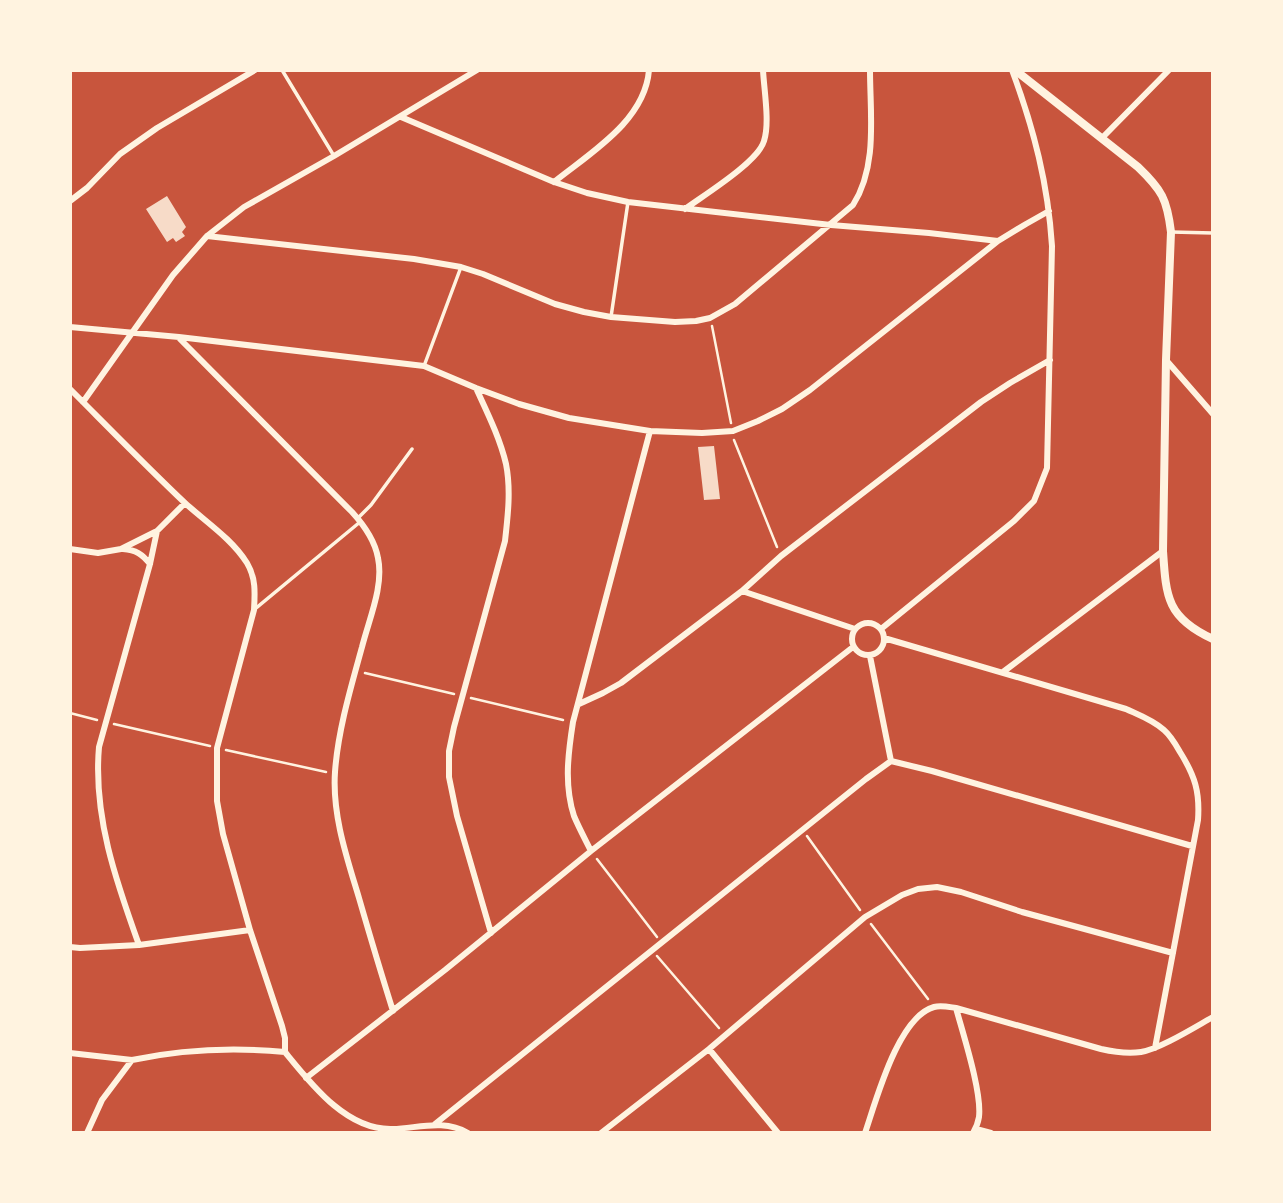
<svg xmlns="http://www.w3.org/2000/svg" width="1283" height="1203" font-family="'Fira Sans',sans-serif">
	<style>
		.building { fill: #f7dbc8 }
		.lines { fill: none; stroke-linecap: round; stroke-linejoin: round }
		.path { stroke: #fff3e0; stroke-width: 2.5 }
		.service { stroke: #fff3e0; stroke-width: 3.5 }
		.minor { stroke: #fff3e0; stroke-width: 6 }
		.tertiary { stroke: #fff3e0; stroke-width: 8 }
	</style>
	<rect width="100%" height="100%" fill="#c8553d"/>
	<path class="building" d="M167,196L186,227L182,232L185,236L176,242L173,238L167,242L146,209Z
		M714,446L720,499L704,500L698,447Z"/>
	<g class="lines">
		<path class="path" d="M712,326L731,423
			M734,440L777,547
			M365,673L454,694
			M471,698L563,720
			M70,713L97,720
			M114,724L210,746
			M226,750L326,772
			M807,836L860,910
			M597,859L657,937
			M871,924L928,999
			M657,956L719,1028"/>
		<path class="service" d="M282,70L334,156
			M1171,232L1213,233
			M611,317L628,202
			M424,366L461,267
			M358,518L371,505L412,449
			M255,609L360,522"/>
		<path class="minor" d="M401,117L554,182L587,193L628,202L831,225L929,233L998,241
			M1102,138L1169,70
			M554,182C590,153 645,121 649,70
			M70,201L87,188L120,154L157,128L255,70
			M685,209C704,195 758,162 764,141C770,123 764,90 763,70
			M207,236L414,259L461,267L483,274L555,304L584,312L611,317L675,322L696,321L710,318L735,304L853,205C878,166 870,114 870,70
			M70,327L179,337L424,366L476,388L519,404L569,418L650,431L702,433L733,431L758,421L782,409L810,390L998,241L1026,224L1049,211
			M180,339L352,512C363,524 375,541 378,558C384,586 369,619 362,647C351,687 338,730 335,772C332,815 347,858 359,898C370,936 381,973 393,1011
			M1166,360L1213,414
			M476,388C487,412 500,438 506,464C511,489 508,515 505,541L454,727L449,751V777L457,816L491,933
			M70,389C108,427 146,466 185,503C206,522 232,539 247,563C256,578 255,593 254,610L217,748V801L223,834L250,930L282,1026L285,1038V1052
			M83,402L173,275L207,236L244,207L334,156L477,70
			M70,549L98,553L121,549L157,531L185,503
			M123,549C136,550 142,554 150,564
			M742,591L855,629
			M852 639a16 16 0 1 1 32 0a16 16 0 1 1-32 0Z
			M881,629L1014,521L1034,501L1047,468L1052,246C1048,184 1034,129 1012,70
			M884,638L1126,709C1139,715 1153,720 1164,730C1171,736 1176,745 1180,752C1195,776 1200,792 1198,820L1155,1048
			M870,656L891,761
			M1003,672L1163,551
			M579,704L603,693L621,683L742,591L781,556L981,402L1010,383L1050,360
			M591,851C585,839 579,828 574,816C564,785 568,754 573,722L650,431
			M139,945C116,881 93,816 99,747L150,564L157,531
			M70,947L80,948L139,945L250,930
			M956,1008C963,1034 982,1092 979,1117C978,1123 976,1128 973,1133
			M709,1049L778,1133
			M285,1052C311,1084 347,1131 393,1129C419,1128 444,1119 468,1133
			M70,1053L132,1060
			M306,1078L445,970L591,851L853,647
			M435,1124L866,779L891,761L932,771L1192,846
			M976,1129L991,1133
			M87,1133L102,1100L132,1060C184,1049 233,1047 285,1052
			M601,1133L709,1049L865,917L902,895L918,889L937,887L961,892L1022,912L1173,953
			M865,1133C876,1101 898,1017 934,1007C941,1005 949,1007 956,1008L1101,1049C1114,1052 1127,1054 1141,1052C1160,1049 1195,1027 1213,1017"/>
		<path class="tertiary" d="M1015,70L1138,167C1162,190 1167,199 1171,232L1166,360L1163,551C1166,597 1167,618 1213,639"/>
	</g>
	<rect width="1283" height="1203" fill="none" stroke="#fff3e0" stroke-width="144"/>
</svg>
